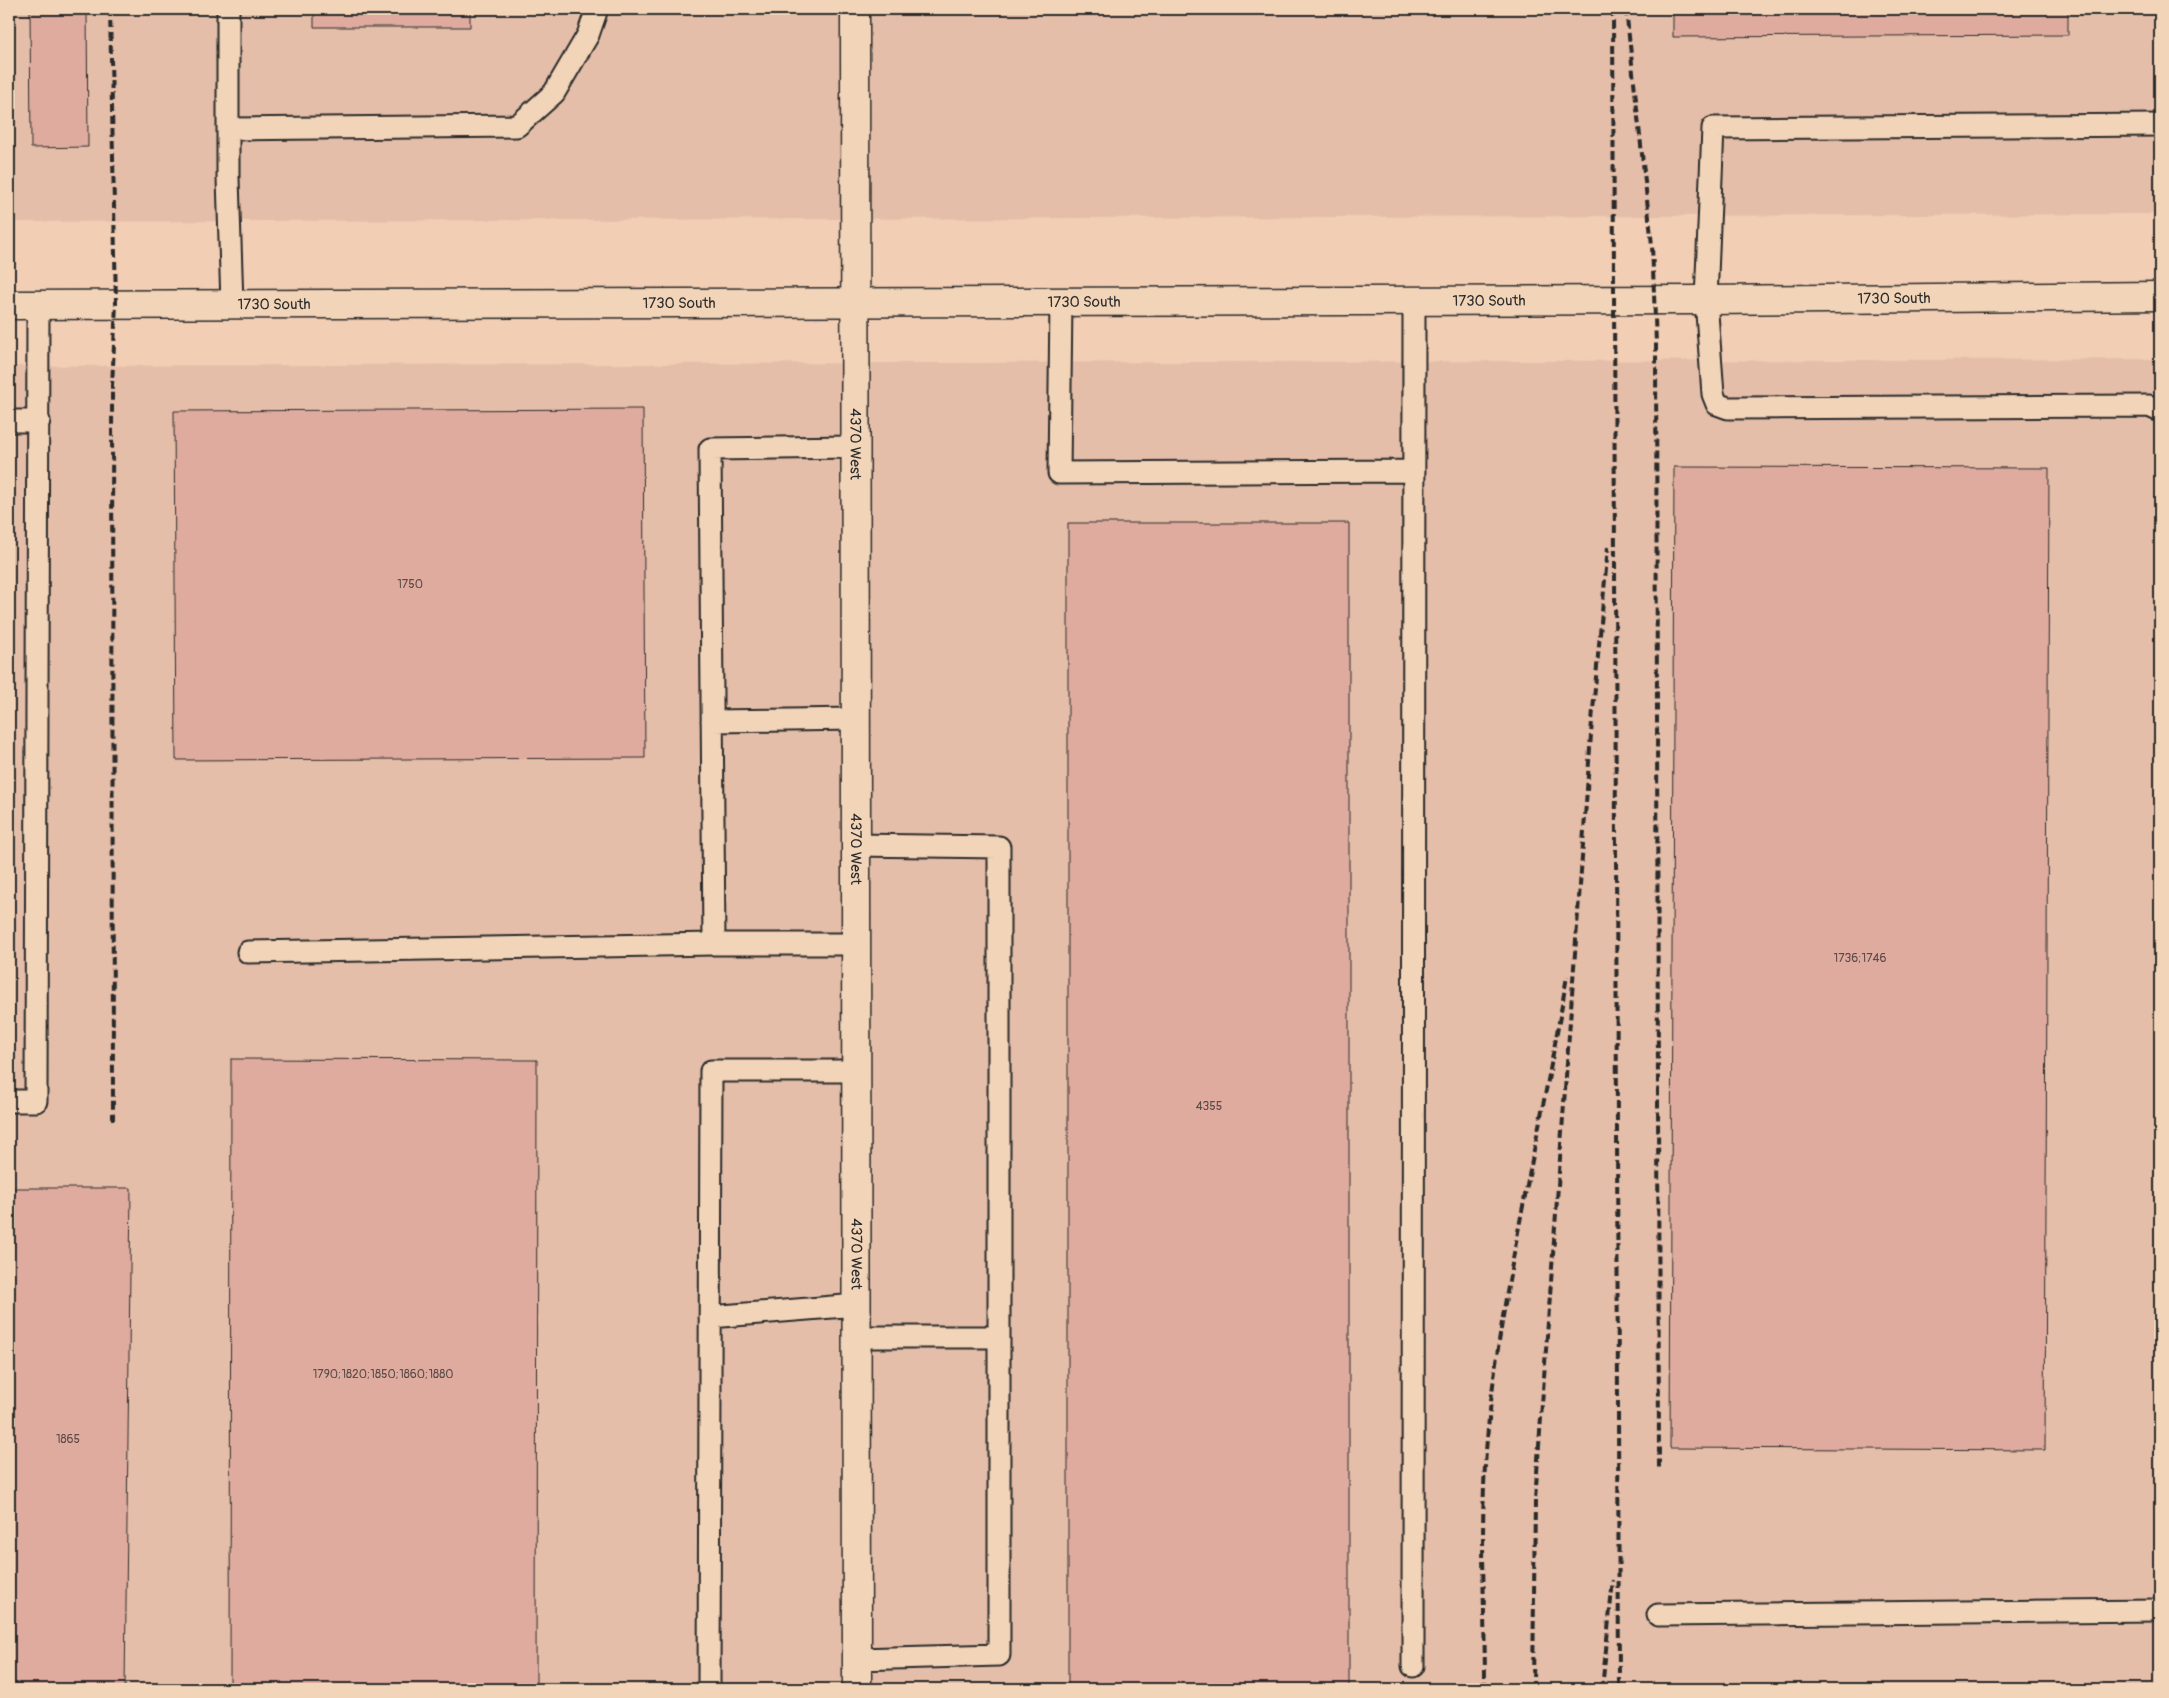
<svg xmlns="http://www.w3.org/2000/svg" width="2169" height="1698" font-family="Pangolin,sans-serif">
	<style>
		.built { fill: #e5bea9 }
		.building { fill: #e0ab9f; stroke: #2b2b2b }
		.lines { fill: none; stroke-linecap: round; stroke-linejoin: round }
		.service-casing { stroke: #2b2b2b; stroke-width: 25 }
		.minor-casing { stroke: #2b2b2b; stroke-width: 31 }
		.service { stroke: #f2d4b8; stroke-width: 21 }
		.minor { stroke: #f2d4b8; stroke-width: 28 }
		.rail { stroke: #2b2b2b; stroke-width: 4; stroke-dasharray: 8 4; stroke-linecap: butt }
		.labels { text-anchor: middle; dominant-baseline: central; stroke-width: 4; stroke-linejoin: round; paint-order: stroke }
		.number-label { font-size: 12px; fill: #584b48 }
		.street-label { font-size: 15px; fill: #2b2b2b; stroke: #f2d4b8 }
	</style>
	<rect width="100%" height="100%" fill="#f2ceb5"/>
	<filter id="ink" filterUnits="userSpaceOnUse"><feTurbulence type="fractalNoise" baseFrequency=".02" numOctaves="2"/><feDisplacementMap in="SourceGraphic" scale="10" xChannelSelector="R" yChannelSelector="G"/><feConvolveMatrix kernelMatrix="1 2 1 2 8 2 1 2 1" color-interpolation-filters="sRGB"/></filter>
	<g filter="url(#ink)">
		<path class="built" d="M9,9H2160V214L9,222Z
			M2160,359V1689H9V366Z"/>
		<path class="building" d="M30,9H87L88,147L31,148Z
			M314,9H470V27H314Z
			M1673,9H2068V35L1673,37Z
			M643,409L645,758L176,760L174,411Z
			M1674,467L2049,468L2045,1450L1670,1448Z
			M1068,523H1349V1689H1068Z
			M231,1059L537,1060L536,1689H230Z
			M9,1188H131L125,1689H9Z"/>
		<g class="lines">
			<g class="service-casing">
				<path id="service" d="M228,9V178L232,304
					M2160,125L1713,128L1706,300L1713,394L1717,404L1728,408L2149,406L2160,411
					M228,129L517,126L554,93L588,35L597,9
					M1061,301L1059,473L1414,471
					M9,421H39
					M854,447L710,449L714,944H855
					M712,721L855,719
					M855,845L999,847V1655L857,1659
					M248,952L714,944
					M9,1101H36L38,305
					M710,1317L857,1305
					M857,1337H999
					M1658,1615L2160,1610
					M1413,1666L1414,300
					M709,1689L711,1071H856"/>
			</g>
			<g class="minor-casing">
				<g id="minor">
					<path id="s1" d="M855,9L857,1689"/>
					<path id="s2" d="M9,305L1706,300L2160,296"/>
				</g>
			</g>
			<use href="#service" class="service"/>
			<use href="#minor" class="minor"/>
			<path class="rail" d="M110,9L116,304L112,386L113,1120
				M1613,9L1619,1689
				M1626,9L1652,245L1656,343L1659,1470
				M1485,1689C1485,1603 1479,1515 1488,1429C1503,1277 1542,1127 1567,976
				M1533,1689L1535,1500L1592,721L1608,547
				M1602,1689L1613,1580"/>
		</g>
	</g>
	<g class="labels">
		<g class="number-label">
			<text x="410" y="584">1750</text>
			<text x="1860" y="958">1736;1746</text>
			<text x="1209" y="1106">4355</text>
			<text x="383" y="1374">1790;1820;1850;1860;1880</text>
			<text x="68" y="1439">1865</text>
		</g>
		<g class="street-label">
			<text stroke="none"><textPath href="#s2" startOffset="1885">1730 South</textPath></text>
			<text stroke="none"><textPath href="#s2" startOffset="1480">1730 South</textPath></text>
			<text stroke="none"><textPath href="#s2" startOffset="1075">1730 South</textPath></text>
			<text stroke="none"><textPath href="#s2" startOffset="670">1730 South</textPath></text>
			<text stroke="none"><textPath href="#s2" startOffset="265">1730 South</textPath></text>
			<text stroke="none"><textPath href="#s1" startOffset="435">4370 West</textPath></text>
			<text stroke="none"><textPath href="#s1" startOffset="840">4370 West</textPath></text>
			<text stroke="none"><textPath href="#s1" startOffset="1245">4370 West</textPath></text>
		</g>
	</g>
	<rect width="2169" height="1698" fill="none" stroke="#f2d4b8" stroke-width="30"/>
	<rect x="15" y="15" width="2139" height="1668" fill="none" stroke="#2b2b2b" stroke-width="2" filter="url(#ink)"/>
</svg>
